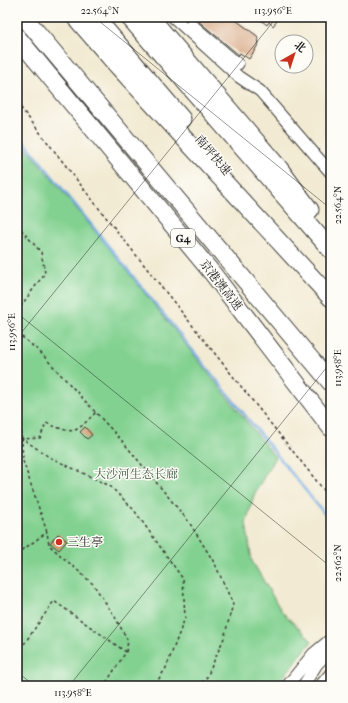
<svg xmlns="http://www.w3.org/2000/svg" width="348" height="703" font-family="'IM FELL French Canon','Noto Serif SC',serif">
	<style>
		.green { fill: #82d190; stroke: #4f7656 }
		.lines { fill: none; stroke-linecap: round; stroke-linejoin: round }
		.stream { stroke: #72ace2; stroke-width: 2.5 }
		.building { fill: #d0986d }
		.minor-casing { stroke: #3c3b37; stroke-width: 13 }
		.highway-casing { stroke: #3c3b37; stroke-width: 19 }
		.path { stroke: #3c3b37; stroke-width: 1.5; stroke-dasharray: 3 3; stroke-linecap: butt }
		.minor { stroke: #fff; stroke-width: 11 }
		.highway { stroke: #fff; stroke-width: 17 }
		.ticks { fill: none; stroke: #1c1c1c; stroke-width: 1; stroke-opacity: 0.45 }
		.poi-dot { fill: #c8321e; stroke: #fdfcf7; stroke-width: 1.5 }
		.labels { text-anchor: middle; dominant-baseline: central; stroke-width: 3; stroke-linejoin: round; paint-order: stroke }
		.shield { fill: #fdfcf7; stroke: #605f5e; stroke-width: 1 }
		.shield-label { font-size: 11px; font-weight: bold; fill: #1c1c1c }
		.street-label { font-size: 12px; fill: #1c1c1c; stroke: #fdfcf7 }
		.park-label { font-size: 12px; fill: #405b45; stroke: #fdfcf7 }
		.poi-label { font-size: 12px; fill: #1c1c1c; stroke: #fdfcf7; text-anchor: start }
		.neatline { fill: none; stroke: #1c1c1c; stroke-width: 1.5 }
		.ticks-label { font-size: 10px; text-anchor: middle; fill: #1c1c1c }
	</style>
	<rect width="100%" height="100%" fill="#fdfcf7"/>
	<filter id="ink" filterUnits="userSpaceOnUse"><feTurbulence type="fractalNoise" baseFrequency=".025" numOctaves="2"/><feDisplacementMap in="SourceGraphic" scale="8" xChannelSelector="R" yChannelSelector="G"/><feConvolveMatrix kernelMatrix="1 2 1 2 8 2 1 2 1" color-interpolation-filters="sRGB"/></filter>
	<filter id="wash" filterUnits="userSpaceOnUse"><feTurbulence type="fractalNoise" baseFrequency=".012" numOctaves="4" result="noise"/><feDisplacementMap in="SourceGraphic" scale="16" xChannelSelector="R" yChannelSelector="G"/><feGaussianBlur stdDeviation="0.9" result="paint"/><feColorMatrix in="noise" values="0 0 0 0 0 0 0 0 0 0 0 0 0 0 0 0 0 1.4 0 .05"/><feComposite in="paint" operator="in"/></filter>
	<g filter="url(#wash)">
		<rect width="100%" height="100%" fill="#f2ead2"/>
		<path class="green" d="M17,139L30,152L112,252L275,457L254,495L246,523L252,561L282,612L312,641L276,686H17Z"/>
		<g class="lines">
			<path class="stream" d="M17,135L28,146L331,522"/>
		</g>
		<g id="blocks">
			<path class="building" d="M189,17H232L257,36L259,43L256,48L249,59L240,53L239,55L196,19Z
				M257,17H280L273,26L269,22L267,25Z
				M85,427L92,435L87,439L80,432Z
				M58,534L67,541L59,550L50,543Z"/>
		</g>
	</g>
	<g filter="url(#ink)">
		<use href="#blocks" fill-opacity="0" stroke="#3c3b37" stroke-width="1"/>
		<g class="lines">
			<g class="minor-casing">
				<path id="minor" d="M173,17L239,77L260,91L331,173
					M191,24L238,64
					M287,686L313,654L331,639
					M303,686L317,664L331,650
					M320,686L331,673"/>
			</g>
			<g class="highway-casing">
				<path id="highway" d="M24,17L331,383
					M75,17L114,62L331,298
					M95,17L182,119
					M129,17L331,250
					M150,17L279,168L310,210
					M17,37L213,274L331,428"/>
			</g>
			<path class="path" d="M17,103L101,211L331,499
				M17,225L41,252L45,273L18,310L17,320
				M17,333L39,351L123,442L189,522L215,564L233,604L224,638L207,677L199,686
				M17,353L23,461L47,532L49,545L93,584L115,617L128,641L126,652
				M17,432L23,439L49,457L110,486L134,510L183,579L185,618L166,668L154,686
				M17,445L23,439L40,438L46,423C76,435 74,434 96,412
				M17,554L47,532
				M17,654L54,601L126,652L104,686"/>
			<use href="#minor" class="minor"/>
			<use href="#highway" class="highway"/>
		</g>
	</g>
	<path class="ticks" d="M94,17L331,209M17,313L331,567M17,338L277,17M17,672L35,686M69,686L331,362"/>
	<circle class="poi-dot" cx="59" cy="542" r="4"/>
	<g class="labels">
		<rect class="shield" x="171" y="229" width="24" height="18" rx="3"/>
		<g class="shield-label">
			<text x="183" y="238">G4</text>
		</g>
		<g class="street-label">
			<text transform="translate(213 155) rotate(50)">南坪快速</text>
			<text transform="translate(221 285) rotate(52)">京港澳高速</text>
		</g>
		<g class="park-label">
			<text x="136" y="474">大沙河生态长廊</text>
		</g>
		<g class="poi-label">
			<text x="67" y="542">三生亭</text>
		</g>
	</g>
	<rect width="348" height="703" fill="none" stroke="#fdfcf7" stroke-width="44"/>
	<g transform="translate(294 54) rotate(39)"><circle r="19" fill="#fdfcf7" stroke="#a3a29f"/>
	<path d="M0-3L7 15L0 10L-7 15Z" fill="#c8321e"/>
	<text y="-6" font-size="11" font-weight="bold" text-anchor="middle" fill="#1c1c1c">北</text>
	</g>
	<rect x="22" y="22" width="304" height="659" class="neatline"/>
	<g class="ticks-label">
		<text x="100" y="14">22.564°N</text>
		<text x="273" y="14">113.956°E</text>
		<text transform="translate(337 205) rotate(-90)" y="4">22.564°N</text>
		<text transform="translate(11 332) rotate(-90)" y="4">113.956°E</text>
		<text transform="translate(337 368) rotate(-90)" y="4">113.958°E</text>
		<text transform="translate(337 563) rotate(-90)" y="4">22.562°N</text>
		<text x="73" y="696">113.958°E</text>
	</g>
</svg>
